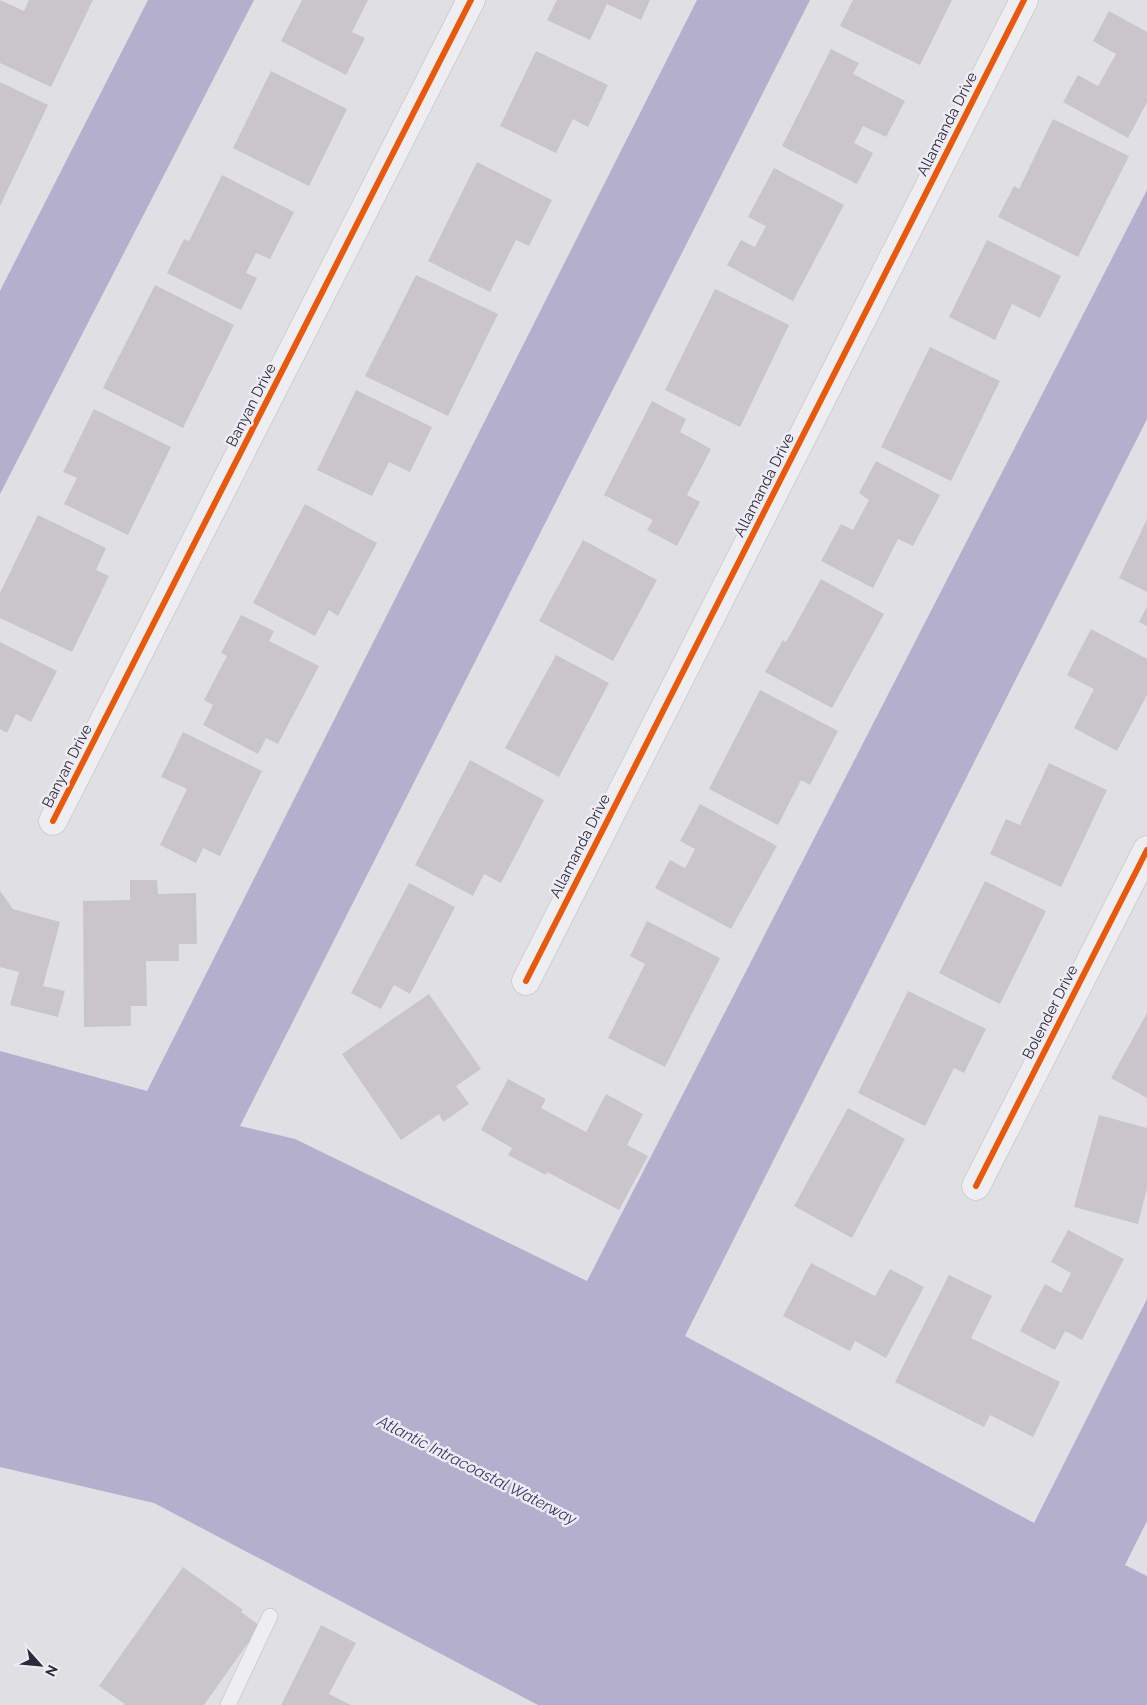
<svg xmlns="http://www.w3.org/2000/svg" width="1147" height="1705" font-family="Raleway,sans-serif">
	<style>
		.water { fill: #b4afcc }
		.building { fill: #c8c6cb }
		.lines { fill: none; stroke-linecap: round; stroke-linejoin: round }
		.service-casing { stroke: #bdbcc0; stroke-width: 16 }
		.minor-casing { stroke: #bdbcc0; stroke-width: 29 }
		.service { stroke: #eeeef0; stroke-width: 15 }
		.minor { stroke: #eeeef0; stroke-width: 28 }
		.cycleway-casing { stroke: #eeecf3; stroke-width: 9 }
		.cycleway { stroke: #e8590c; stroke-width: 6 }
		.labels { text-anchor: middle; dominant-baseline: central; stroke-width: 5; stroke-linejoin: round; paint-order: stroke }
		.street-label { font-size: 15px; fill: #2d283a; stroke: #eeecf3 }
		.water-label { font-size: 16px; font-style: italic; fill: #40366a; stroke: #eeecf3 }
	</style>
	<rect width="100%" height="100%" fill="#e0dfe3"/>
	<path class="water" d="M148,0H254L0,494V291Z
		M697,0H810L240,1126L295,1139L587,1281L1147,190V419L685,1336L1034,1523L1147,1299V1521L1125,1565L1147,1576V1705H538L154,1503L0,1467V1051L147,1091Z"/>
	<path class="building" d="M0,0L24,11L29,0H93L51,87L0,63Z
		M302,0H368L352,32L365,38L346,75L281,41Z
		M557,0H650L641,20L607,4L590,40L547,20Z
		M853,0H952L920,65L840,26Z
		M1109,11L1147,32V102L1128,138L1063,102L1078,75L1098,86L1116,54L1093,41Z
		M831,49L859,63L853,74L905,101L886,137L863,126L854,143L873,153L857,184L782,146Z
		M536,51L608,85L588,127L573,119L556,153L500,126Z
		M271,71L347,109L309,186L233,148Z
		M0,82L48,105L0,206Z
		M1053,119L1129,156L1078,257L998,217L1014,186L1019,189Z
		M477,162L552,200L529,246L516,240L490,292L428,261Z
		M774,168L844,205L793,301L727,265L741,240L755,247L766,226L748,217Z
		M222,175L294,212L270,259L256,253L246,273L257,278L241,310L167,273L184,239L189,241Z
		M987,240L1061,276L1040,318L1012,304L995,340L949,317Z
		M416,275L498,314L448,416L365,376Z
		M155,285L234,325L183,428L103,388Z
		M715,289L789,325L740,427L665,390Z
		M930,347L1000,381L951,481L881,447Z
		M356,390L432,427L410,472L389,462L372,496L317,470Z
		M652,401L686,419L680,432L711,449L687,495L700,502L677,546L647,530L653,520L604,495Z
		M94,409L171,447L128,535L64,504L77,478L63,472Z
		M876,461L940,495L913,546L898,539L873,588L821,561L841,524L853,530L869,500L859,493Z
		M305,504L377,543L338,616L329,610L315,636L253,603Z
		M38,515L106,548L96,570L109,576L72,652L0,618V593Z
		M1147,519V592L1119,578Z
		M583,540L657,580L613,661L539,621Z
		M821,579L884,614L832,708L765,672L783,640L786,642Z
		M1147,606V626L1139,622Z
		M241,615L274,631L269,641L319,666L278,744L266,738L258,754L203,725L213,705L204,700L227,656L221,653Z
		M1091,629L1147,659V695L1117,751L1074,728L1094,689L1067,675Z
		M0,642L57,671L31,722L16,714L7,733L0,729Z
		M556,655L609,683L559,777L505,748Z
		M760,690L838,731L810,785L801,780L778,825L709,789Z
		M183,732L262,771L220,856L203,848L196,863L160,845L187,789L161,777Z
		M470,760L544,800L501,883L484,874L473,896L415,865Z
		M1049,763L1107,790L1061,887L990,854L1006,819L1020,825Z
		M700,804L777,846L731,929L655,888L670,860L685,868L695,849L680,841Z
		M130,880H157L158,894L196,893L197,944H179V961H146L147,1006H131V1026L84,1027L83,901L130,900Z
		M985,881L1046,911L1000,1004L939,973Z
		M409,883L455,907L410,994L394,985L381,1009L351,993Z
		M0,891L13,909L60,922L43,986L65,991L58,1017L10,1005L19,972L0,967Z
		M647,921L720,958L665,1067L608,1038L645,964L630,956Z
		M908,991L986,1029L964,1073L954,1068L925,1126L858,1093Z
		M429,994L481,1069L456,1086L469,1104L443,1122L439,1114L401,1140L342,1054Z
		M1147,1013V1098L1111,1078Z
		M508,1079L546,1099L541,1108L586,1132L606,1094L643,1114L627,1145L648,1156L619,1210L547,1172L546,1175L508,1155L512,1148L481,1130Z
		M848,1108L905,1139L852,1238L794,1206Z
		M1099,1115L1147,1128V1188L1138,1224L1074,1207Z
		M1068,1230L1124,1259L1082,1340L1065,1331L1055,1350L1020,1331L1045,1284L1061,1293L1071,1273L1051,1262Z
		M811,1263L875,1296L890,1269L924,1287L886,1358L855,1341L850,1351L783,1316Z
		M949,1275L992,1296L971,1338L1060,1382L1033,1437L990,1415L984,1427L895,1382Z
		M183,1567L243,1610L241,1612L260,1626L204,1705H124L125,1704L99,1686Z
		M321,1625L356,1643L329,1694L351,1705H281Z"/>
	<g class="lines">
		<g class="service-casing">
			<path id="service" d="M228,1705L270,1616"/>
		</g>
		<g class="minor-casing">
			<path id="minor" d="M53,821L471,0
				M526,981L1024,0
				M976,1186L1147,850"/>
		</g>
		<use href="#service" class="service"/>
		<use href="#minor" class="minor"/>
		<g class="cycleway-casing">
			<path id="cycleway" d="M53,821L471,0
				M526,981L1024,0
				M976,1186L1147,850"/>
		</g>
		<use href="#cycleway" class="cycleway"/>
	</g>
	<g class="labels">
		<g class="street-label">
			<text transform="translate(947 124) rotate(-63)">Allamanda Drive</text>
			<text transform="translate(251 405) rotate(-63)">Banyan Drive</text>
			<text transform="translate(764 485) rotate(-63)">Allamanda Drive</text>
			<text transform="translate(67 766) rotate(-63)">Banyan Drive</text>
			<text transform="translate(580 846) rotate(-63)">Allamanda Drive</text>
			<text transform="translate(1050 1012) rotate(-63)">Bolender Drive</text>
		</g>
		<g class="water-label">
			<text transform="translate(477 1470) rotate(27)">Atlantic Intracoastal Waterway</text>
		</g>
	</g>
	<g transform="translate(40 1665) rotate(117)" stroke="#eeecf3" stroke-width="4" paint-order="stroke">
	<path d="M0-4L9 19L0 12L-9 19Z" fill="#2d283a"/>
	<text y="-8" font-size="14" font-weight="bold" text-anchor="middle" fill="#2d283a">N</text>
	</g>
</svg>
